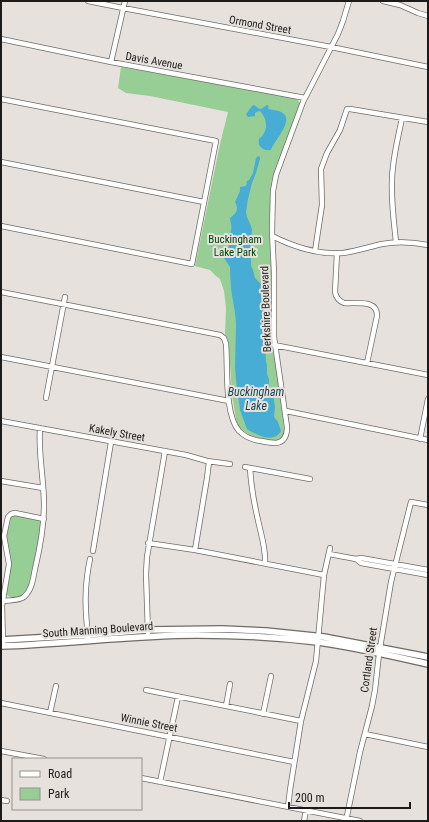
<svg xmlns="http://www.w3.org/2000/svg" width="429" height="822" font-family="'Roboto Condensed',sans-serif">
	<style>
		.green { fill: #97ce96 }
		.water { fill: #47add5 }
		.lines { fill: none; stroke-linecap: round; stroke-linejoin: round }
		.minor-casing { stroke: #6f6b67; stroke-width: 6 }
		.tertiary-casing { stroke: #6f6b67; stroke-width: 8 }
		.minor { stroke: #fff; stroke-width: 4.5 }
		.tertiary { stroke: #fff; stroke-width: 5.5 }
		.labels { text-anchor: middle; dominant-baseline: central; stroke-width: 4; stroke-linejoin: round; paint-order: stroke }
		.street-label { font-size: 11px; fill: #1c1b19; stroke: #e6e1dc }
		.park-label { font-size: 11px; fill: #004507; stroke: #e6e1dc }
		.water-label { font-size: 12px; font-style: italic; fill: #1a4657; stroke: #e6e1dc }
	</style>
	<rect width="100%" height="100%" fill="#e6e1dc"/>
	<path class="green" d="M121,67L294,98C297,100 300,101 300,105L273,179L271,189L269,229L272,287L271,329L273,350L281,399L284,429L283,436L278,440L275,441L265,440L252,436L242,430L238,425L236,419L232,395L229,348L228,339L225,334L226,308L224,291L220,279L216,276L210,270L195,266L220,144L228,112L150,96L126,93L118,88Z
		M15,515L38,519L40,522L41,525L34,565L29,585L27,591L20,596L15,598L10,597L7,595L6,591L11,565V559L6,538L9,519L11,517Z"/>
	<path class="water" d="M254,105L258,108L261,109L267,105L269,106L268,109C273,110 280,110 284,114C293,122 273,142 271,150C264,151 257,147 259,139C268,132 268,121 261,112L259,111L255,113V116L248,117L246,114L252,106Z
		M258,156L260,157V159L256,173L252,183L248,199L246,212L247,217L251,226L252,230L250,248L251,257V266L253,270L255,278L265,288L267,294L266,313L262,329L265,345L266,362L267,365V374L269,379V386L273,393L275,407L274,417L278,422L281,431C274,444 256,435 247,429L240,410L236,380L235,367L236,324L235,313L231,289L230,270V267L224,258V255L229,246L228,242L230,239L229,236C233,228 231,226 230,218C237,213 239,209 235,202L240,191V187L246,186L247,181L249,180L253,173L256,158Z"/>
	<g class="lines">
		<g class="minor-casing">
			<path id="minor" d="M88,1L123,8L331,47L428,67
				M383,1L400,5L418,13L428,16
				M1,39L111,62L305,98
				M111,62L125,1
				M1,99L216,141L192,264L1,226
				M1,162L204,202
				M272,236C294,247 318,255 343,253C356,251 369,247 382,244C397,241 413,242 428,245
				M396,242C394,222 391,202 392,181C392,160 398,139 402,118
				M315,251L322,205L321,169L327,153L340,130L347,109H350L428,122
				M337,253L335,292C336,298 339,301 344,303C355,304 378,299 377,316L367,363
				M1,292L220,335L224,338L226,344C228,366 224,414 239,431C245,437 253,440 261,441C266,442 271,443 276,443C285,442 287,435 287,427L274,337V273L272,231L273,191L276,175L303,102L338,34L343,21L349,1
				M274,345L428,375
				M1,357L229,401
				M46,398L65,297
				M286,411L428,440
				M1,421L186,455L207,461L230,464
				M420,439L428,399
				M245,467L310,479
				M250,468C251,485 254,503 258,520C261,535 266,548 265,563
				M1,481L43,488
				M148,543L195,550L324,575
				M195,550L207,478L209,462
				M93,551L111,442
				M329,554L356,559L361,558L428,570
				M356,559L361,563L428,575
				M3,601C10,600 18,601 24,597C32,590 33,579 35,569C40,548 44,526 44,505C44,479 38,453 40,428
				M148,633L146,574L147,557L165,451
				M88,637C85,608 84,588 90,559
				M3,642L2,606L9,564L4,536L8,517L11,514L15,513L44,519
				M146,690L301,721
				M1,703L294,762
				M226,706L230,684
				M50,713L56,686
				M263,714L271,676
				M365,734L428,747
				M1,751L44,759
				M141,778L360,821
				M160,782L178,697
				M1,800L7,801
				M288,807L290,790L301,721L316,661L324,575L330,548
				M304,821L306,810
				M346,821L360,752L372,706L375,690L379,654L391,582L411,502L428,505"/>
		</g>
		<g class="tertiary-casing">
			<path id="tertiary" d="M1,640L87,635L147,630L222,629L266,631L324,637L428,657
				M1,646C67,644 132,635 197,635C237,635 278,637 318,642C355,647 392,656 428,664"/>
		</g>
		<use href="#minor" class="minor"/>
		<use href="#tertiary" class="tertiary"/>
	</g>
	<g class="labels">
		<g class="street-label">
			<text transform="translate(260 25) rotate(10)">Ormond Street</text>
			<text transform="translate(154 61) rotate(10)">Davis Avenue</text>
			<text transform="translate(266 309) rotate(-92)">Berkshire Boulevard</text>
			<text transform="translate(117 433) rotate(10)">Kakely Street</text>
			<text transform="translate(98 630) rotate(-4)">South Manning Boulevard</text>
			<text transform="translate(369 660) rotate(-82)">Cortland Street</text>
			<text transform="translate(149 723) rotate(11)">Winnie Street</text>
		</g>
		<g class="park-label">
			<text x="235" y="239">Buckingham<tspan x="235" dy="13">Lake Park</tspan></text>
		</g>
		<g class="water-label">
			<text x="256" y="392">Buckingham<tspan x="256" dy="14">Lake</tspan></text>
		</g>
	</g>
	<rect width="429" height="822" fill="none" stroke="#1c1b19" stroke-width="4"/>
	<rect x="12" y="758" width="130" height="52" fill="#e6e1dc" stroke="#95928e"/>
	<rect x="20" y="771" width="20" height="6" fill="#ffffff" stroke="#95928e"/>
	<text x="48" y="778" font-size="12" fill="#1c1b19">Road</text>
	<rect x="20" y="788" width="20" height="12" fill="#97ce96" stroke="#95928e"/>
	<text x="48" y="798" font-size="12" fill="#1c1b19">Park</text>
	<path d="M289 802v6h121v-6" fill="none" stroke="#1c1b19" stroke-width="2"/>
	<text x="295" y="802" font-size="12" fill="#1c1b19" stroke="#e6e1dc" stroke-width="3" paint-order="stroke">200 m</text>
</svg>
